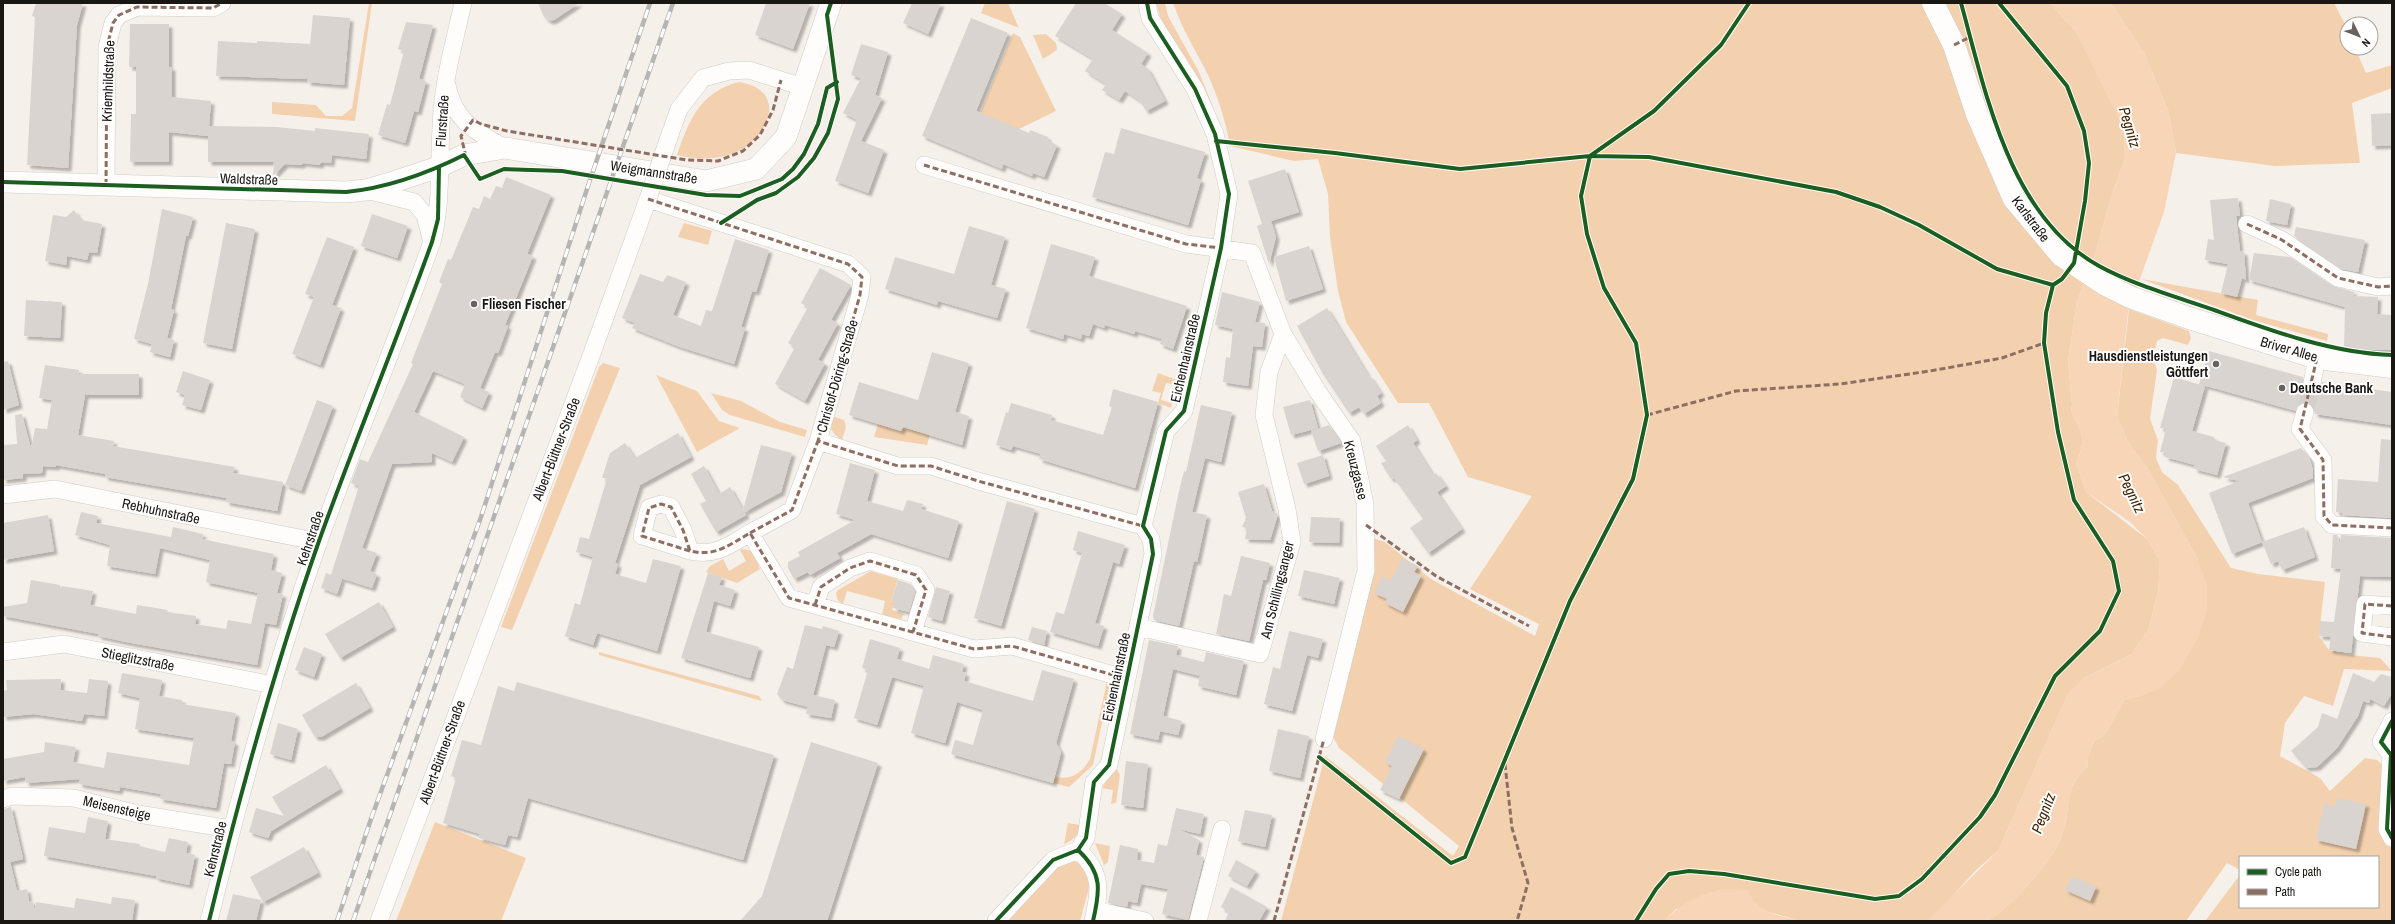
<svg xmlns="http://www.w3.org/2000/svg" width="2395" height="924" font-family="'Archivo Narrow',sans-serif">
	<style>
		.green { fill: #f3d1ae }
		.water { fill: #f7d5b6 }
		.building { fill: #dad4d0; filter: url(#shadow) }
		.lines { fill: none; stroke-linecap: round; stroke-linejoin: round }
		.minor-tunnel { stroke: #d5cfca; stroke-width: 17; stroke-dasharray: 17 8; stroke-linecap: butt }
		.minor-casing { stroke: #d1ccc7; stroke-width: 18 }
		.tertiary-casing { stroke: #d1ccc7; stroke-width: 22 }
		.secondary-casing { stroke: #d1ccc7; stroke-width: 23 }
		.minor { stroke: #fefdfc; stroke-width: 17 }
		.tertiary { stroke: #fefdfc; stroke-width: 21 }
		.secondary { stroke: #fefdfc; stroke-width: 22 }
		.rail-casing { stroke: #b7b5b4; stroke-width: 4.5 }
		.rail { stroke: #fff; stroke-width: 3; stroke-dasharray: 9; stroke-linecap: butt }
		.minor-bridge-casing { stroke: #d1ccc7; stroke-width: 18; stroke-linecap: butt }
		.minor-bridge { stroke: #fefdfc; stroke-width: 17 }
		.quiet { stroke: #8d6e63; stroke-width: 3; stroke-dasharray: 6 3; stroke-linecap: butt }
		.cycleway-casing { stroke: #fff; stroke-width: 6 }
		.cycleway { stroke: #1b5e20; stroke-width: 4 }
		.poi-dot { fill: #67625e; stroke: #fff; stroke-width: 1.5 }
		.labels { text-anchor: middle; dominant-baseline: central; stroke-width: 4; stroke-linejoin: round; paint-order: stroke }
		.street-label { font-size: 14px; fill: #1a1612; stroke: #fff }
		.poi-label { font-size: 14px; font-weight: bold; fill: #1a1612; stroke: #fff; text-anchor: start }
		.water-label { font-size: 15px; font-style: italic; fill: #422504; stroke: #fff }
	</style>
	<defs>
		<filter id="shadow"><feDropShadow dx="3.5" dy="3.5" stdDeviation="1" flood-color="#0004"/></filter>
	</defs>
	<rect width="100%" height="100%" fill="#f6f0ea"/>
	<path class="green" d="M369,3H372L355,121L272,114V102L316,105L326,116H342L352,108Z
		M985,3H1008L1019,28L981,13Z
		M1156,3H1165L1168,16L1199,72L1215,112L1212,111L1162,24Z
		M1173,3H2050L2077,33L2124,128L2125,159L2112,194L2095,254L2077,302L2068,361L2072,404L2071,411C2082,433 2087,440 2076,463L2086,492L2147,539L2160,561L2158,592L2149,628L2132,654L2084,678L2067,696L1998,851L1975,871L1931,920H1798L1765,911L1752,900L1676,909L1664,921H1281L1325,756L1453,856L1459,846L1339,748L1331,733L1370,537L1385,542L1431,579L1535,636L1539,624L1470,589L1532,496L1468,477L1429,403H1398L1346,322L1338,291L1330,237L1328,194L1318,159L1294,161L1230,146C1226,122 1218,97 1208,75C1196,51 1182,29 1173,3Z
		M2111,3H2334L2347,28V48H2355L2366,73L2392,65V88L2352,103L2360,163L2275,166L2176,153L2168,110L2144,53Z
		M1013,33L1020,37L1056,111L1019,129L977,121Z
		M1046,34L1056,43L1057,50L1043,59L1033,35Z
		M739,82C790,90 768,140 734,153C716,160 695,160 677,155C689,120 700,92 739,82Z
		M684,223L712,231L708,245L678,237Z
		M2141,279L2258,300L2256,315L2328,334L2327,341L2253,320Z
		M2129,309L2189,331L2191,338L2188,345L2163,338L2157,341L2153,358L2157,370L2150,419L2158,440L2156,458L2162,472L2178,485L2231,568L2258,574L2325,582L2319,636L2329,650L2350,655L2380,658L2392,671L2344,669L2333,706L2304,696L2285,723L2280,756L2320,778L2330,791L2365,758L2377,760L2387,769L2383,836L2392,847V921H2205L2240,875V907H2378V857H2240V870L2227,863L2186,921H1986C2008,911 2055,859 2062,835C2073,806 2061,789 2088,767L2087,758L2094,742L2106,733L2125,699L2141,696L2198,560L2148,469L2128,442L2117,417Z
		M603,363L620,368L512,630L501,627L599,367Z
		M1158,373L1177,380V385L1166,383L1161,400L1172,403L1171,408L1158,403L1161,393L1152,391Z
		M656,375L697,391L719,421L740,428L697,452Z
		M711,393L741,401L780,422L807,430L805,437L730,415L722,410Z
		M832,416L844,420L846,427L842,440C832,433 827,427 832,416Z
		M878,424L901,431L903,427L930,435L927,445L874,437Z
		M743,549L752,551L760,569L737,583L706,572L710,566L723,559L729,571L746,561L740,550Z
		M871,571L898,579L891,601L895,602L892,610L904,614L901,619L882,615L885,601L847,591L843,604L838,601L836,593L838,590Z
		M599,652L759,696L762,701L599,655Z
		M1107,681L1110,685L1093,765L1069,787L1053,783L1055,777C1072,780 1081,774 1090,759Z
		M1116,767L1120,775L1116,803L1111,804L1113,790L1102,788Z
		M435,822L526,858L501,921H396Z
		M1068,823L1080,825C1079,835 1074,840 1064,844Z
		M1095,843L1110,846L1108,862L1104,865Z
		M1070,860L1086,864L1090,884L1080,921H1008L1058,866Z"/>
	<path class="water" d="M2050,3H2111L2144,53L2168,110L2176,153L2164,212L2128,312L2117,417L2128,442L2148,469L2198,560L2207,585V611L2198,638L2179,671L2159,689L2141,696L2125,699L2106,733L2094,742L2087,758L2088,767C2061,789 2073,806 2062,835C2055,859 2008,911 1986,921H1927L1998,851L2067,696L2084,678L2132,654L2149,628L2158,592L2160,561L2147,539L2130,522L2086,492L2076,463C2087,440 2082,433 2071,411L2072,404L2068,361L2077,302L2095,254L2112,194L2125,159L2124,129L2077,33Z
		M1724,889L1747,890C1759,915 1785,918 1810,921H1664C1684,902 1696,895 1724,889Z"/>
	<path class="building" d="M36,3H83L77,25L68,168L27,165L35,17L32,16Z
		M538,3H579L554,20L549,21L544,17Z
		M766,3H810L793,49L755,35Z
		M912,3H941L928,34L903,23Z
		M1076,3H1104L1122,14L1112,30L1148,53L1141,64L1148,69L1165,101L1146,111L1140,101L1125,91L1119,100L1102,90L1106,84L1085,71L1093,59L1055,36Z
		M313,15L350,18L344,85L307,82L308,79L216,76L218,41L257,43V41L310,44Z
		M971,18L1008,33L976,111L1029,133L1030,130L1048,137L1047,140L1057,145L1044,177L1033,173L1032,176L1003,164L1002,169L922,136Z
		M406,22L433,25L419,79L426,81L418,112L414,111L405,143L378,135L387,104L390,105L404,51L398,49Z
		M130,24H169V67H172V97L211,101L209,126L277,127L315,131V128L369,134L366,159L332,155L331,163L322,162L319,165L303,163L301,165L285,164L273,176L274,162H208V136L169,132V162H130L131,114H136V67H129Z
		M861,44L888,52L875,95L882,98L861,141L884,150L868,193L835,181L857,120L843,113L861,78L851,75Z
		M2392,113V145L2372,146L2371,114Z
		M1121,128L1205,152L1197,178L1201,180L1188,225L1092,197L1105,152L1114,154Z
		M1285,169L1299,212L1271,221L1276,237L1269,264L1257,226L1264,223L1262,224L1248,181Z
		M506,177L551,195L527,254L533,256L505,325L508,326L498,353L495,352L480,388L489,392L482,408L460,397L465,384L433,371L414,412L464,437L452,462L432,453V462L392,464L362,548L377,553L370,571L377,574L372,588L331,575L359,486L351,483L360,459L368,462L413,364L411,363L442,284L439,282L448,259L451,260L473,207L479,209L484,196L490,199L496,186L502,188Z
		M2238,198L2240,216H2236L2237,225L2240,251L2244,252L2246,280L2242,278L2237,297L2221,293L2228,264L2205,260L2208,239L2214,240L2210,200Z
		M2270,199L2291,204L2287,225L2266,221Z
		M162,209L193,217L188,236H186L171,309L174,310L167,338L174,340L170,357L150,352L152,344L134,339L148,284Z
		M74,210L81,220L102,224L97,253L89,252L87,260L67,256L66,265L45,261L53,215L66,217Z
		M372,214L408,226L397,258L361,246Z
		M226,223L255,229L232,349L203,343Z
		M969,226L1005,237L991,285L1006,289L997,318L938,301L937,305L885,289L895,257L954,274Z
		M2296,227L2365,240L2358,272L2342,269L2294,236Z
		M327,237L354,247L332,305L341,308L320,365L292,354L314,297L305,294Z
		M735,239L769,250L756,292L752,291L741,327L745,328L734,364L680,347L632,328L635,323L622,318L640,274L663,282L667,275L686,282L673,315L701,326L706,310L712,311Z
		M1051,244L1095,257L1089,276L1187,306L1173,349L1160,344L1162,339L1135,331L1134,334L1105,325L1104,328L1093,324L1089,336L1082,334L1081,339L1064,334L1063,339L1026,328Z
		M1309,246L1323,289L1286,301L1274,257Z
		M2254,253L2290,257L2333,286L2354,292L2353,296L2378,297L2377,314L2392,315V350L2344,349L2345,307L2249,280Z
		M820,268L851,285L831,320L838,323L818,360L825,363L805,401L775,384L795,347L788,343L808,307L801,303Z
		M1222,292L1260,302L1255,322L1265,323L1262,347L1253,346L1248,386L1223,382L1226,357L1230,358L1233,329L1215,325Z
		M26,300L62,302L60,338L24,336Z
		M1327,308L1369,377L1370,376L1381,393L1377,396L1381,403L1364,414L1359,407L1349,413L1323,374L1297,326Z
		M2209,351L2303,377V387L2310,393L2319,390L2322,382L2392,392V425L2315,414L2312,405L2307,402H2302L2295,411L2293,410L2199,384Z
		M932,352L969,363L955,412L969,416L962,445L903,427L901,431L849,415L859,382L918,400Z
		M8,361L19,405L3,410V362Z
		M45,365L79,370L78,374H139V395H85L78,435L114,441L113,446L235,467L233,473L283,482L277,511L226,502L227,498L105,477V474L56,465V467L43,466L42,473L23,474V478L3,480V445L17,444L15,415L22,414L31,449L35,428L47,429L52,400L39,398Z
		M183,371L210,380L201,410L182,405L185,395L176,392Z
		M2174,377L2205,386L2192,431L2214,437V440L2226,443L2217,475L2194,469L2195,465L2165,457L2166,453L2160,452L2166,429L2160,428Z
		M1113,389L1158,402L1135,488L1039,459L1041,454L1013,446L1011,450L996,445L1006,412L1008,413L1011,403L1052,415L1051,420L1103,435L1112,407L1109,406Z
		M317,400L333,406L301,491L285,485Z
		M1310,400L1318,428L1291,435L1283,407Z
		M1201,405L1232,412L1221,462L1205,458L1192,512L1207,515L1197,562L1194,561L1179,626L1154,620L1153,616L1179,491L1184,471L1186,472Z
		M1329,425L1341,443L1318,451L1311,431Z
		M1408,425L1417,440L1413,443L1433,475L1436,473L1446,486L1437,492L1462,529L1428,553L1410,528L1423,519L1394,478L1391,479L1381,463L1386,461L1376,446Z
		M678,433L691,457L640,485L615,563L618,564L615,574L646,583L653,559L681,566L657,651L597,633L593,645L565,636L575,603L580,605L593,557L576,552L580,537L589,539L607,478H602L610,453L625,443L635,458Z
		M2381,439L2392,440V518L2342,515V513L2336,512L2338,479L2378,482Z
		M761,445L792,453L781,492L744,512L746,515L716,532L700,504L706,501L691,474L704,466L719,494L730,487L743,510Z
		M2301,448L2309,457L2313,470V478L2248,503L2262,542L2232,554L2209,493L2239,481L2223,477Z
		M1323,455L1329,476L1304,484L1297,463Z
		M850,463L875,470L867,501L903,511L907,500L923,504L921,509L959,521L948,558L871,534L837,553L840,558L810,575L808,572L794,579L788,568V562L800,556L798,552L855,520L836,514Z
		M1264,484L1272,511L1278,514L1270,540L1245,539L1247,528L1242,527L1246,518L1238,492Z
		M1007,501L1035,509L1001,626L974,618Z
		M81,512L98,516L96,523L171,537L173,527L203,534L202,539L274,554L271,570L282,573L277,593L283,594L276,625L265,623L257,665L131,643L98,636L99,634L3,616V607L27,603L31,580L60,585L61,589L62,586L93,591L90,605L136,614L137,605L168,610L167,612L196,616L195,624L226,629L228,620L251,624L258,593L206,582L210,560L160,548L155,574L107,566L110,545L75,535Z
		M48,515L54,551L3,560V523Z
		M1311,517L1340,518L1339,543L1309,542Z
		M2304,527L2315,557L2282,570L2278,561L2271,564L2262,542Z
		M1078,531L1125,545L1119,564L1113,562L1095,623L1104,626L1098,646L1050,632L1056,612L1064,614L1082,553L1073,550Z
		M2333,535H2337L2340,544L2341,535L2392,538V577L2360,576L2351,653L2329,650L2331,637L2319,636L2320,621L2334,622L2341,569L2331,568Z
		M1241,556L1270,563L1266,580H1263L1249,641L1216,634L1224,594L1231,596Z
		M1402,558L1418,566L1414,572L1421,576L1403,612L1385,603L1387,599L1374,593L1382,576L1391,581Z
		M1304,570L1340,578L1334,604L1298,596Z
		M326,573L342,579L337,594L321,588Z
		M708,573L722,577L719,585L735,590L730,606L714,601L706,632L759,647L750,678L681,658Z
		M898,580L910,584L915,592L909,612L893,608L895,602L891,601Z
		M936,587L950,591L942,621L928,617Z
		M379,602L393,627L340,658L325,634Z
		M805,625L822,629L823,626L839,631L834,647L826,645L813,695L835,700L831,718L806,714L808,707L782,700L777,694L787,667L793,669Z
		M1032,627L1047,631L1044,645L1028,640Z
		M1289,631L1323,639L1318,658L1307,655L1292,711L1264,704L1273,667L1280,669Z
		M870,639L900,648L897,659L929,669L933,655L964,664L962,672L966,673L964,681L1033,701L1042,670L1074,679L1056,743L1061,752L1053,783L951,754L955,740L973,745L983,710L957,702L945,743L911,733L924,686L892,677L877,725L854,718L868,670L862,668Z
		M1149,640L1178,646L1176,655L1204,662L1206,652L1244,661L1236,695L1198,686L1200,676L1173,669L1163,716L1182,721L1178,735L1160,731L1158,740L1130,734Z
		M304,647L322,654L314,677L295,670Z
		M122,673L162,680L159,696L182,700V704L236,713L231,741L235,742L231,764L224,763L216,808L160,799L161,794L120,787L119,791L79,784L80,779L26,783L25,777L3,781V759L44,752L45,742L76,747L73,762L104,768L107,752L189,765L194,738L135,729L140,698L118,693Z
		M2353,673L2374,682L2381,674L2392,677V693L2384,706L2370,699L2369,703L2363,701L2358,716L2337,748L2317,767L2306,768L2291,751L2318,727L2322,713L2337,719Z
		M61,679V690L87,693L89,679L108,681L104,716L84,714L82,721L33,714L3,717V691L7,690L6,680Z
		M517,682L774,755L743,860L528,798L517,837L508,835L505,845L479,838L480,834L443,823L456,778L451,776L462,740L481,745L498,686L514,691Z
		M356,683L370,708L321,737H315L302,715Z
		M278,723L298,729L291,760L270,754Z
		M1278,729L1309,736L1300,778L1269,771Z
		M1398,736L1424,749L1399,799L1380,790L1392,766L1385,762Z
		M811,742L878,763L827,921H740L762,896Z
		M1126,761L1148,764L1143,808L1121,805Z
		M326,765L340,789L271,831L268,838L249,832L256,808L284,816L272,797Z
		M2337,798L2366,804L2356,849L2316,840L2324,803L2335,806Z
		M11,807L23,859L10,862L17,891L27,889L29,901H32L35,911L36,902L74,908L76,898L111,904L112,897L135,900L132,921H3V809Z
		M1176,808L1204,814L1200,834L1179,829L1199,840L1196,855L1204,857L1188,920L1162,914L1168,889L1141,884L1137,903L1128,901L1127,907L1108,903L1120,845L1138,849L1137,860L1154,863L1158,844L1167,846Z
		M1245,810L1272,815L1265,847L1238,841Z
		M88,817L108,821L105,839L140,844L139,846L165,852L169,838L188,842L186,853L195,855L189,885L156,878V876L44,856L49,827L85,833Z
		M304,847L318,873L263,902L250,877Z
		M1236,860L1256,871L1247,886L1228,876Z
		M2072,876L2096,887L2090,901L2065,890Z
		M1231,887L1267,907L1259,921H1225L1229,912L1221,907Z
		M233,894L261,900L256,921H226Z"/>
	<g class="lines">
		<path class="minor-tunnel" d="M2305,412L2312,383"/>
		<g class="minor-casing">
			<path id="minor" d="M447,85C454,121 476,132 505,148
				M668,140L679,109L703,78L729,71L749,70L803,87
				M924,165L1186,244L1252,253L1283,334L1318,392L1352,441L1365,504L1366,570L1324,739
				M106,185L107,47L113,23L119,15L137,7L213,8L222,3
				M366,190L414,202L425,215L431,239
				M2247,224L2282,240L2338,278L2378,287L2392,286
				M2312,383L2317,358
				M2305,412L2300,429L2323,460L2324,516L2332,525L2392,528
				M3,495L55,489L319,542
				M750,533L792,510L818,441
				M690,551L642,536L649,508L661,504L671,507L683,530L690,551C715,557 729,545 750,533L789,598L974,649L1012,646L1127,679
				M815,605L821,587L850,568L870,561L916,575L926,590L913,632
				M2392,606L2365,604L2362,633L2392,637
				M1138,627L1260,654L1292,542L1287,509L1264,415L1269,372L1283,334
				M3,652L64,644L273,685
				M2392,721L2381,742L2391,755L2387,829L2392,838
				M3,799L12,796L74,798L138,814L231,829
				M1078,850L1086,838L1094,782L1109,765L1153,554L1151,539L1143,526L1166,431L1184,411L1221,248L1229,194L1215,134L1195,89L1150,18L1147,3
				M1078,850C1103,873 1100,891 1093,921
				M1095,910L1145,921
				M209,921C240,793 275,666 319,541C355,441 396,342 432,242C443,200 438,155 442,111C445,74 455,39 463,3
				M379,921L591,356L648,199L848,264L862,277L860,295L818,441L898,466H931L978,481L1143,526
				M996,921L1053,860L1078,850
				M1198,921L1222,829"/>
		</g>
		<g class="tertiary-casing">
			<path id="tertiary" d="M3,182L346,192L366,190L393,182L439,167L464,155L505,148L706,181L756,169L786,137L831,3"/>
		</g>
		<g class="secondary-casing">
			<path id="secondary" d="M1933,3L1954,45L1977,114L2014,199L2061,255L2106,285L2130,297L2189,318L2317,358L2392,367"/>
		</g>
		<use href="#minor" class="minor"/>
		<use href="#tertiary" class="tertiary"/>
		<use href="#secondary" class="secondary"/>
		<g class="rail-casing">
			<path id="rail" d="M337,921L371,819L481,517L588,186L650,3
				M353,921L673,3"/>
		</g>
		<use href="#rail" class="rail"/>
		<g class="minor-bridge-casing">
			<path id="minor-bridge" d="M648,199L668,140"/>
		</g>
		<use href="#minor-bridge" class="minor-bridge"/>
		<path class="quiet" d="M1954,45L1970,37
			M466,157L461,136L473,120L481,124L507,131L687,160L718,161L743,151L760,135L773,110L781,80
			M924,165L1186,244L1221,248
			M106,185L107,47L113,23L119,15L137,7L213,8L222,3
			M648,199L848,264L862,277L860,295L818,441L898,466H931L978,481L1143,526
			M2247,224L2282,240L2338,278L2378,287L2392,286
			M2317,358L2300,429L2323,460L2324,516L2332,525L2392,528
			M1647,415L1736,391L1840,384L1930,371L2002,358L2044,343
			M1366,525L1436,576L1529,626
			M750,533L792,510L818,441
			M690,551L642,536L649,508L661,504L671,507L683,530L690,551C715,557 729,545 750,533L789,598L974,649L1012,646L1127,679
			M815,605L821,587L850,568L870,561L916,575L926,590L913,632
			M2392,606L2365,604L2362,633L2392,637
			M1505,764L1512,828L1528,883L1517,921
			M1274,921L1324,739"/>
		<g class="cycleway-casing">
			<path id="cycleway" d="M1961,3C1986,93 2009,216 2099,266C2136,286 2177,297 2217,311C2272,331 2332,353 2392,355
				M1216,141L1335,153L1460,169L1590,156L1654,111L1721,45L1749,3
				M3,182L346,192C387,188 428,173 464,155L480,179L504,169L562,171L706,195L740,196L782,179L793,169L804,154L818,124L827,88L837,82
				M721,223L757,200L776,193L798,177L814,158L828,133L838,99L827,15L831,3
				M2392,721L2381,742L2391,755L2387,829L2392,838
				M1319,757L1451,863L1465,857L1570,601L1633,479L1647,415L1636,343L1604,288L1587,234L1581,196L1590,156L1649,157L1836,192L1880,207L1919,225L1997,269L2053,285
				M1078,850L1086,838L1094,782L1109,765L1153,554L1151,539L1143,526L1166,431L1184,411L1221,248L1229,194L1215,134L1195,89L1150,18L1147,3
				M1078,850C1103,873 1100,891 1093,921
				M209,921C240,793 275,666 319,541C355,441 396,342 432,242L438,219L439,167
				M996,921L1053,860L1078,850
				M1636,921L1656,889L1669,874L1689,871L1724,874L1875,899L1899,896L1922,879L1980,817L1995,795L2055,676L2100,631L2119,591L2113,561L2074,500L2058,432L2044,343L2046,313L2053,285L2062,279L2074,263L2085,201L2089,163L2084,131L2067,86L1999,3"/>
		</g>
		<use href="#cycleway" class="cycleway"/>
	</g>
	<g class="poi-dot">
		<circle cx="474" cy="304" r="4"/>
		<circle cx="2216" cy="364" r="4"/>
		<circle cx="2282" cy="388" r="4"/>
	</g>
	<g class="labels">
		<g class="street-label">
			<text transform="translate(108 81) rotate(-88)">Kriemhildstraße</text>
			<text transform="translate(442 121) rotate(-86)">Flurstraße</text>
			<text transform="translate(654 172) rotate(9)">Weigmannstraße</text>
			<text transform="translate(249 179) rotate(2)">Waldstraße</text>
			<text transform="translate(2031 219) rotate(53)">Karlstraße</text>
			<text transform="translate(2289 349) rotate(16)">Briver Allee</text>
			<text transform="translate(1185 358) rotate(-77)">Eichenhainstraße</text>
			<text transform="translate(837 376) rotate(-74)">Christof-Döring-Straße</text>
			<text transform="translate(556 449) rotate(-69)">Albert-Büttner-Straße</text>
			<text transform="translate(1356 470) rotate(76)">Kreuzgasse</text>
			<text transform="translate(161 511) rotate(12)">Rebhuhnstraße</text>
			<text transform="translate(310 538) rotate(-71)">Kehrstraße</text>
			<text transform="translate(1277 590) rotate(-76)">Am Schillingsanger</text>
			<text transform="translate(138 659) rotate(11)">Stieglitzstraße</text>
			<text transform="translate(1116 677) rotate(-78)">Eichenhainstraße</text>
			<text transform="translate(442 752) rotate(-70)">Albert-Büttner-Straße</text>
			<text transform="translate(117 808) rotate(13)">Meisensteige</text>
			<text transform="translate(215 849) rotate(-76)">Kehrstraße</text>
		</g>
		<g class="poi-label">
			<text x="482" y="304">Fliesen Fischer</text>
			<text x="2208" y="356" text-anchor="end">Hausdienstleistungen<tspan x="2208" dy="16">Göttfert</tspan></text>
			<text x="2290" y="388">Deutsche Bank</text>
		</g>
		<g class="water-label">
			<text transform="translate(2130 127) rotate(73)">Pegnitz</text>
			<text transform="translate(2132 493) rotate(64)">Pegnitz</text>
			<text transform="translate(2043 813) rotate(-69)">Pegnitz</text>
		</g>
	</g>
	<rect width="2395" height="924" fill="none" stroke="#1a1612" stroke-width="8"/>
	<rect x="2239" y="856" width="140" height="52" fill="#ffffff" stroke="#a3a2a0"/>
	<rect x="2247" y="869" width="20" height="6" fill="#1b5e20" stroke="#a3a2a0"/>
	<text x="2275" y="876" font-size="12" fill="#1a1612">Cycle path</text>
	<rect x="2247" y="889" width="20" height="6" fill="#8d6e63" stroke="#a3a2a0"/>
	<text x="2275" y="896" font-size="12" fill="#1a1612">Path</text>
	<g transform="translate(2359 36) rotate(133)"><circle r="19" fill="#ffffff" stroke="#a3a2a0"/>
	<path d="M0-3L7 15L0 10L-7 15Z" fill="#67625e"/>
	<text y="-6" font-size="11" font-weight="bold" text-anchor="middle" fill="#1a1612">N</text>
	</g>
</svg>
